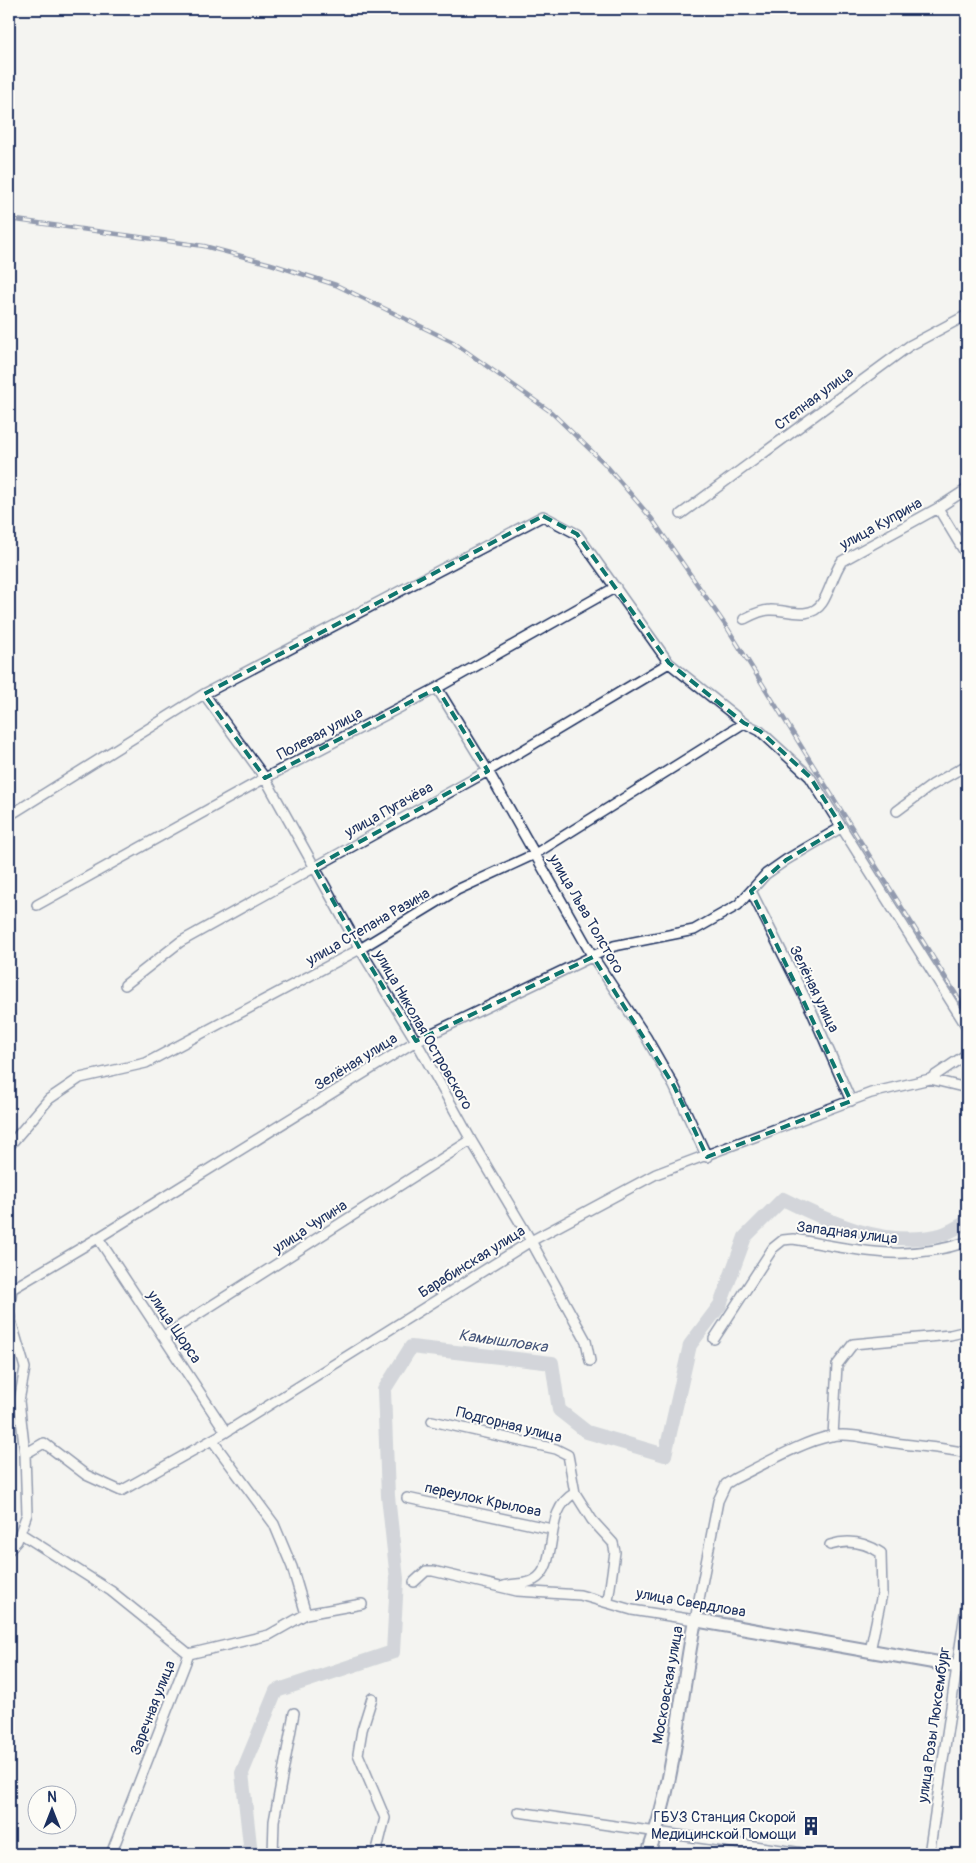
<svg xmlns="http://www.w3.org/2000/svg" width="976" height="1863" font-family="Pangolin,sans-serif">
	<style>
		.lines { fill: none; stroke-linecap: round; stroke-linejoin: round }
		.river { stroke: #aab0bf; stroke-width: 14 }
		.minor-casing { stroke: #1b2f5e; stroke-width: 12 }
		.primary-casing { stroke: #1b2f5e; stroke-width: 16 }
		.minor { stroke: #fdfcf7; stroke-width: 9 }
		.primary { stroke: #fdfcf7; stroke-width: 12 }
		.rail-casing { stroke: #1b2f5e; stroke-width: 4.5 }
		.rail { stroke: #fdfcf7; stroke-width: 2.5; stroke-dasharray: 8; stroke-linecap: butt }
		.marked { fill: none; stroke: #0f766e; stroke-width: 4; stroke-dasharray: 10 6; stroke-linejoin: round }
		.labels { text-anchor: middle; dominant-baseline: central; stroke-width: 4; stroke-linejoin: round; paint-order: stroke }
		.street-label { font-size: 15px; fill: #1b2f5e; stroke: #fdfcf7 }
		.poi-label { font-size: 15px; fill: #1b2f5e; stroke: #fdfcf7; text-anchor: end }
		.water-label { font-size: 16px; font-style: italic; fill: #46567b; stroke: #fdfcf7 }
	</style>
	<rect width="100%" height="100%" fill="#f4f4f1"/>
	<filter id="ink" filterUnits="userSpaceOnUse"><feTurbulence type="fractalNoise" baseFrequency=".02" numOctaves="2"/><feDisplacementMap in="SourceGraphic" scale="10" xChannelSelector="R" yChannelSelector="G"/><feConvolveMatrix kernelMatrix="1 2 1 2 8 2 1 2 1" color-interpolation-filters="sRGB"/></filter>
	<g filter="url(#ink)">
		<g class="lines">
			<path class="river" d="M251,1854L242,1773L276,1691L393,1652L397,1579L388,1496L384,1390L411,1347L552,1363L559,1410L587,1432L665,1455L690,1345L720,1305L745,1237L783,1199C831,1223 885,1248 940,1235C949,1233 959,1226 967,1222"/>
			<g class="minor-casing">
				<path id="minor" d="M938,508L967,556
					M681,514L909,346L967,315
					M744,619C752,615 761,610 770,610C786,609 810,621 822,603C830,591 833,574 842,561L938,508L967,489
					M437,688L488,771L593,957L646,1037L674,1086L707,1157
					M204,694L265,778L360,949L416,1041L471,1140L531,1241L586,1341L590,1361
					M897,811L932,785L967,765
					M15,812L204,694L543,516L577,534L669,663L744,723L760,731L810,777L967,1027
					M751,891L812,1012L851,1101
					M37,905L265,778L437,688L616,587
					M125,985L180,942L488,771L669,663
					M930,1079L967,1054
					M9,1146L49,1099L80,1078L146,1063L360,949L457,890L535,854L744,723
					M98,1238L226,1432
					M9,1310L12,1289L98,1238L416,1041L614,946L694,930L738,905L766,874L786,860L842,827
					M9,1314L25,1368L19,1401L25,1454L27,1514L17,1541L9,1550
					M164,1336L471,1140
					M714,1339L773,1248L783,1240L793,1239C858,1250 902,1263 967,1242
					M432,1421L556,1449L568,1455L575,1493L592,1520L613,1543L615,1552L608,1601
					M833,1436L837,1365L853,1344L950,1335L967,1331
					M212,1440L274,1524L292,1567L306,1614
					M25,1454L44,1443L86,1475L121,1491L226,1432L531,1241L656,1174L871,1093L930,1079L967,1088
					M407,1498L552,1529
					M20,1533L111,1591L189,1654L111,1854
					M830,1545C849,1539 865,1542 881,1553L882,1594L870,1651
					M414,1582L426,1571H433L517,1591L580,1595L632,1610L695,1620L718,1501L726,1484L734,1479C761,1466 803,1441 831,1436C855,1432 879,1442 903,1444C925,1447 945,1448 967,1453
					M504,1586C513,1583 526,1585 534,1580C561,1565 541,1511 575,1493
					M189,1654L269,1635L306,1614L362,1604
					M372,1698L362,1730L358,1754L385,1818L376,1854
					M518,1812L810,1854
					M273,1854L274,1821L294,1713
					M929,1854L967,1600"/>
			</g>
			<g class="primary-casing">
				<path id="primary" d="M648,1854C675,1782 680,1696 695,1620L967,1668"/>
			</g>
			<use href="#minor" class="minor"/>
			<use href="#primary" class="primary"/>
			<g class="rail-casing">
				<path id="rail" d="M9,219L204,246L271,264L336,285L453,342L551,412L605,464L652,519L728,629L967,1012"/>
			</g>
			<use href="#rail" class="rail"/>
		</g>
	</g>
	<path d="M0 0H976V1863H0ZM543,516L577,534L669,663L744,723L760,731L810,777L842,827L786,860L751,891L851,1101L707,1157L674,1086L593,957L416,1041L360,949L314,867L488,771L437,688L265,778L204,694Z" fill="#f4f4f1" fill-opacity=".55" fill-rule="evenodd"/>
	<path class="marked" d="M543,516L577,534L669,663L744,723L760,731L810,777L842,827L786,860L751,891L851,1101L707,1157L674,1086L593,957L416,1041L360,949L314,867L488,771L437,688L265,778L204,694Z"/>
	<defs>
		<g id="building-bare" transform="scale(1.5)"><path d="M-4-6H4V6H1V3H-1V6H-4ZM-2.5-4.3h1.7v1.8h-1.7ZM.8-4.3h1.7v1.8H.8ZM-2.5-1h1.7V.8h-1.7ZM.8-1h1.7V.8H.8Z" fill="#1b2f5e" stroke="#fdfcf7" stroke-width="2.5" paint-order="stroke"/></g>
	</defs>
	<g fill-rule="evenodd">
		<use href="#building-bare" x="811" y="1826"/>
	</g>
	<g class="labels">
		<g class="street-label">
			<text transform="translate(814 399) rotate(-37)">Степная улица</text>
			<text transform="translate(881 524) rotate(-29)">улица Куприна</text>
			<text transform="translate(320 734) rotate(-28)">Полевая улица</text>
			<text transform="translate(389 810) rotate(-29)">улица Пугачёва</text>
			<text transform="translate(586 914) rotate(60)">улица Льва Толстого</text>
			<text transform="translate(368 927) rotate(-30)">улица Степана Разина</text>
			<text transform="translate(814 989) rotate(64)">Зелёная улица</text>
			<text transform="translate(423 1030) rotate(60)">улица Николая Островского</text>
			<text transform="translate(356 1062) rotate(-32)">Зелёная улица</text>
			<text transform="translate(310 1227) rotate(-33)">улица Чупина</text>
			<text transform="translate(847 1233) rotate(7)">Западная улица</text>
			<text transform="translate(472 1262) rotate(-32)">Барабинская улица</text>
			<text transform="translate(174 1327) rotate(56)">улица Щорса</text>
			<text transform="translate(509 1425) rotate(14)">Подгорная улица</text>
			<text transform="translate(483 1500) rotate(12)">переулок Крылова</text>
			<text transform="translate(691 1603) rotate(10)">улица Свердлова</text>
			<text transform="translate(668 1685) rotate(-80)">Московская улица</text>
			<text transform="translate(153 1708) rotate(-69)">Заречная улица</text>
			<text transform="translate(934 1725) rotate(-82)">улица Розы Люксембург</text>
		</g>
		<g class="poi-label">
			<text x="796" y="1817">ГБУЗ Станция Скорой<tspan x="796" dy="17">Медицинской Помощи</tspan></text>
		</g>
		<g class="water-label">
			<text transform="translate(503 1341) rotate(8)">Камышловка</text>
		</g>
	</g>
	<rect width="976" height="1863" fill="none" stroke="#fdfcf7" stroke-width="30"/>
	<rect x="15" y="15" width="946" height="1833" fill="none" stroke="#1b2f5e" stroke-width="2" filter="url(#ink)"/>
	<g transform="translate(52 1810)"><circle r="24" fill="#fdfcf7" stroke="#a3aaba"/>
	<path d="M0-4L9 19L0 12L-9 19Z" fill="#1b2f5e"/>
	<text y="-8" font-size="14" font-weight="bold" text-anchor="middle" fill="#1b2f5e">N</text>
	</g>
</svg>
